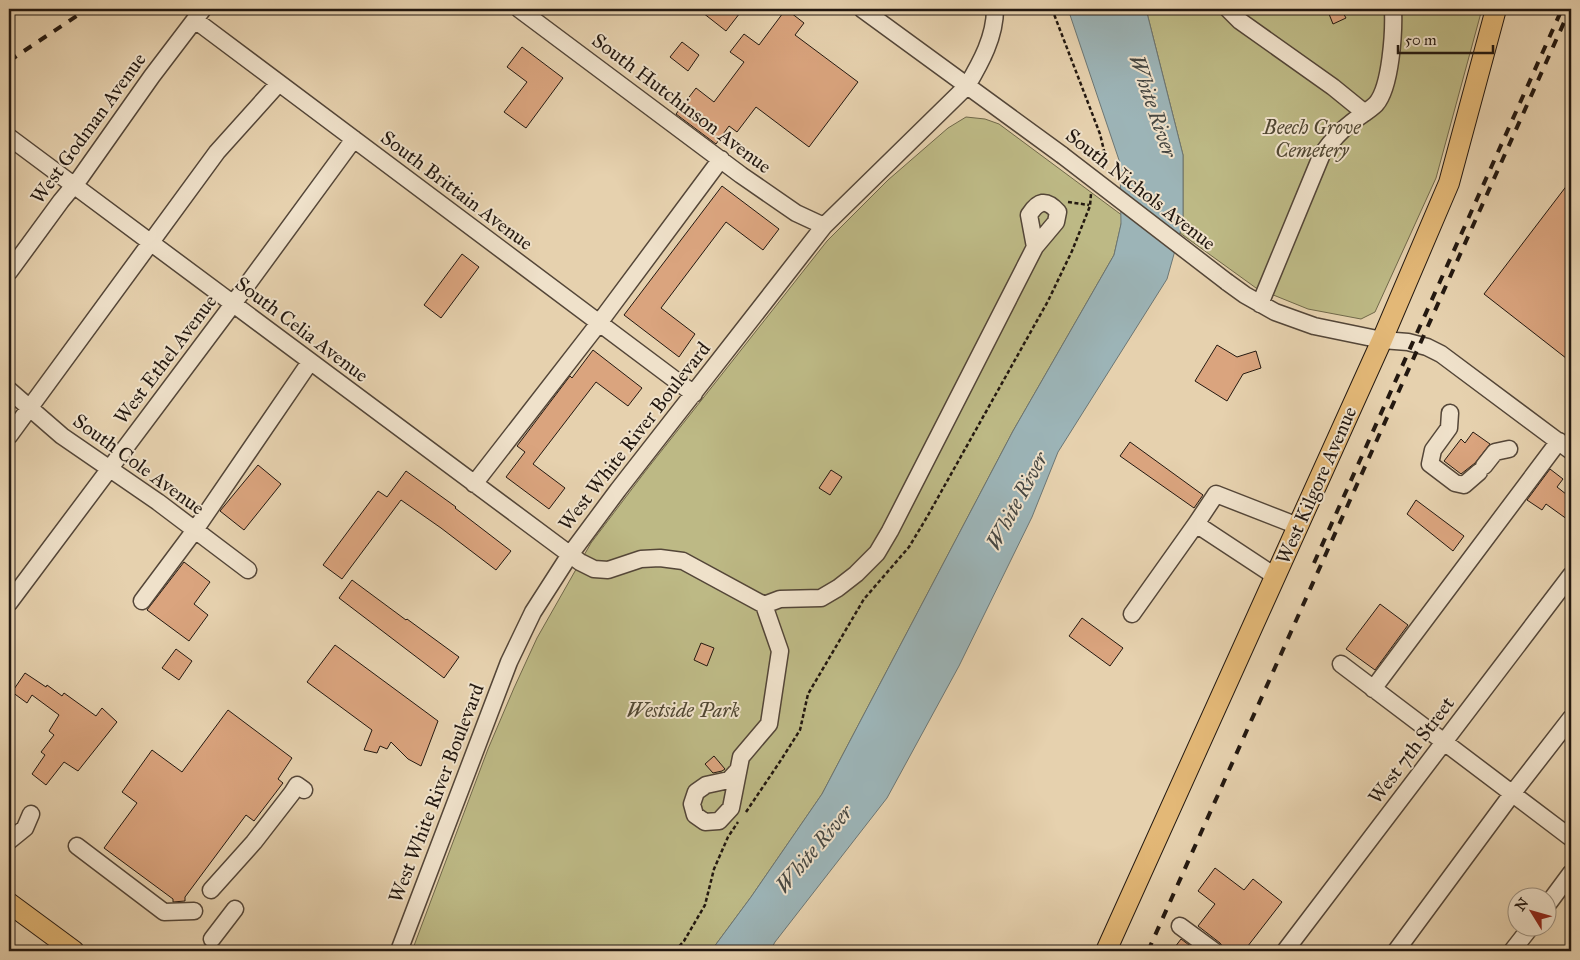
<svg xmlns="http://www.w3.org/2000/svg" width="1580" height="960" font-family="'IM FELL Great Primer',serif">
	<style>
		.green { fill: #bdb985; stroke: #70684a }
		.water { fill: #9cb4b7; stroke: #6c7674 }
		.building { fill: #daa47e; stroke: #231810 }
		.lines { fill: none; stroke-linecap: round; stroke-linejoin: round }
		.minor-casing { stroke: #544638; stroke-width: 19 }
		.major-casing { stroke: #231810; stroke-width: 22 }
		.path { stroke: #231810; stroke-width: 2.5; stroke-dasharray: 4 2.5; stroke-linecap: butt }
		.minor { stroke: #efe1ca; stroke-width: 16 }
		.major { stroke: #e3b877; stroke-width: 20 }
		.rail { stroke: #231810; stroke-width: 4; stroke-dasharray: 9 9; stroke-linecap: butt }
		.minor-bridge-casing { stroke: #544638; stroke-width: 19; stroke-linecap: butt }
		.minor-bridge { stroke: #efe1ca; stroke-width: 16 }
		.labels { text-anchor: middle; dominant-baseline: central; stroke-width: 4; stroke-linejoin: round; paint-order: stroke }
		.street-label { font-size: 20px; fill: #231810; stroke: #efe1ca }
		.park-label { font-size: 20px; font-style: italic; fill: #514833; stroke: #efe1ca }
		.water-label { font-size: 21px; font-style: italic; fill: #474742; stroke: #efe1ca }
	</style>
	<rect width="100%" height="100%" fill="#e6d1ae"/>
	<filter id="stains"><feTurbulence type="fractalNoise" baseFrequency=".004" numOctaves="4"/><feColorMatrix values="0 0 0 0 .2 0 0 0 0 .09 0 0 0 0 .02 0 0 0 .5 -.17"/></filter>
	<radialGradient id="worn" r=".72"><stop offset=".6" stop-color="#630" stop-opacity="0"/><stop offset="1" stop-color="#630" stop-opacity=".3"/></radialGradient>
	<path class="green" d="M1146,9H1482L1436,178L1375,312L1361,319L1308,309L1256,288L1180,233L1183,222V155Z
		M966,117L985,119L999,124L1123,216L1114,255L1013,431L822,794L751,897L711,951H412L488,749L514,688L537,638L591,543L644,473L827,241L888,180L948,128Z"/>
	<path class="water" d="M1068,9H1146L1183,155V222L1167,279L1058,452L1032,517L959,666L887,798L775,942L770,951H711L751,897L822,794L1013,431L1114,255L1121,224L1120,163Z"/>
	<path class="building" d="M698,9H743L726,31Z
		M786,9L804,23L795,35L858,82L809,147L756,107L737,132L729,126L716,144L676,114L696,88L714,102L744,62L730,52L744,34L759,45Z
		M1327,9H1341L1346,18L1333,24Z
		M682,42L699,55L688,71L670,57Z
		M522,47L563,78L526,128L504,112L527,82L507,67Z
		M1571,180V362L1484,294Z
		M722,186L779,229L763,250L726,222L661,308L695,334L679,357L624,315Z
		M462,254L479,267L441,318L424,305Z
		M1217,345L1237,357L1256,351L1261,368L1243,374L1227,401L1195,381Z
		M593,350L642,388L628,406L596,382L533,464L565,488L549,509L506,477L525,452L517,446L570,376L572,378Z
		M1473,432L1490,444L1475,463L1461,474L1444,461L1461,439L1465,443Z
		M1130,442L1203,495L1194,508L1120,456Z
		M258,465L281,484L244,530L220,511Z
		M1550,469L1563,479L1557,487L1571,498V522L1546,504L1542,510L1527,500Z
		M831,470L842,477L830,495L819,488Z
		M406,471L456,507L455,508L511,551L496,570L441,528L401,500L342,579L323,565L378,491L387,497Z
		M1416,500L1464,536L1453,551L1407,514Z
		M184,562L210,582L194,604L208,615L189,641L147,610Z
		M352,580L406,620L407,619L459,657L444,678L339,598Z
		M1380,604L1408,625L1375,670L1346,649Z
		M1082,618L1123,648L1110,666L1069,636Z
		M701,643L714,648L707,666L694,660Z
		M335,645L438,721L421,766L408,759L391,742L387,749L380,746L377,753L364,750L372,730L307,682Z
		M176,649L192,661L179,680L162,668Z
		M25,673L46,687L47,685L62,696L64,693L96,716L102,708L117,722L78,771L64,762L46,785L32,774L45,755L41,752L54,735L49,731L59,715L32,695L27,703L12,692Z
		M228,710L292,758L278,779L283,783L254,821L246,815L185,897V901L173,902V899L104,848L137,803L122,792L152,750L182,772Z
		M714,756L725,769L722,771L713,773L705,764Z
		M1215,868L1244,890L1253,879L1282,902L1244,951H1224L1223,947L1220,943L1198,926L1215,904L1198,891Z
		M1181,939L1197,951H1172Z"/>
	<g class="lines">
		<g class="minor-casing">
			<path id="minor" d="M519,9L741,175L796,213L824,226
				M862,9L1062,155
				M1228,9L1240,21L1333,87L1365,113
				M195,20L694,394
				M9,137L580,562L594,569L608,570L641,559L660,558L683,561L764,605L780,651L769,724L741,757L731,808L719,821L705,822L695,815L692,804L696,792L706,785L729,780L738,770
				M9,272L61,201L80,178L152,76L203,9
				M1227,282L1245,295L1275,312L1314,326L1382,340L1408,342L1427,347L1441,354L1571,451
				M1260,304L1322,154C1330,143 1340,131 1351,123C1359,116 1369,111 1376,104C1391,87 1394,31 1393,9
				M9,390L62,436L158,502L248,570
				M1450,413L1449,428L1433,450L1430,464L1455,483L1464,485L1479,472
				M9,436L217,152L279,83
				M1484,466L1495,452L1509,449
				M474,484L599,323L721,159
				M1196,524L1216,494L1298,526
				M142,601L195,530L310,362
				M9,603L233,304L354,139
				M764,605L780,599L821,598L838,588L856,574L877,553L890,531L1035,247L1056,222L1058,212C1046,198 1038,201 1029,215L1035,247
				M1132,614L1196,524L1275,576
				M1341,664L1571,838
				M1373,689L1559,441
				M9,841L25,828L31,814
				M77,846L164,912L194,911
				M211,890L254,842L292,793L297,785L304,790
				M1548,904L1571,873
				M1180,926L1214,951
				M212,939L235,909
				M399,951L509,662L533,612L569,556L618,490L824,226L967,86C981,62 995,37 995,9
				M1285,951L1571,575
				M1396,951L1512,794L1571,718
				M1512,951L1530,928"/>
		</g>
		<g class="major-casing">
			<path id="major" d="M9,903L74,951
				M1106,951L1382,340L1449,183L1496,9"/>
		</g>
		<path class="path" d="M1052,9L1100,134L1107,163L1104,169
			M1068,202L1089,205
			M746,812L781,760L800,730L808,694L864,599L909,547L927,517L1048,301L1072,251L1090,206L1091,194
			M675,951L684,941L705,905L714,869L728,837L738,822"/>
		<use href="#minor" class="minor"/>
		<use href="#major" class="major"/>
		<path class="rail" d="M9,61L87,9
			M1314,563L1562,9
			M1148,951L1570,9"/>
		<g class="minor-bridge-casing">
			<path id="minor-bridge" d="M1062,155L1227,282"/>
		</g>
		<use href="#minor-bridge" class="minor-bridge"/>
	</g>
	<g class="labels">
		<g class="street-label">
			<text transform="translate(682 103) rotate(37)">South Hutchinson Avenue</text>
			<text transform="translate(88 128) rotate(-54)">West Godman Avenue</text>
			<text transform="translate(1141 189) rotate(38)">South Nichols Avenue</text>
			<text transform="translate(457 190) rotate(37)">South Brittain Avenue</text>
			<text transform="translate(302 329) rotate(37)">South Celia Avenue</text>
			<text transform="translate(165 359) rotate(-53)">West Ethel Avenue</text>
			<text transform="translate(634 436) rotate(-52)">West White River Boulevard</text>
			<text transform="translate(139 464) rotate(36)">South Cole Avenue</text>
			<text transform="translate(1316 485) rotate(-66)">West Kilgore Avenue</text>
			<text transform="translate(1411 750) rotate(-53)">West 7th Street</text>
			<text transform="translate(436 793) rotate(-69)">West White River Boulevard</text>
		</g>
		<g class="park-label">
			<text x="1312" y="127">Beech Grove<tspan x="1312" dy="23">Cemetery</tspan></text>
			<text x="683" y="710">Westside Park</text>
		</g>
		<g class="water-label">
			<text transform="translate(1153 106) rotate(71)">White River</text>
			<text transform="translate(1017 501) rotate(-62)">White River</text>
			<text transform="translate(814 849) rotate(-50)">White River</text>
		</g>
	</g>
	<rect width="1580" height="960" fill="none" stroke="#e6d1ae" stroke-width="30"/>
	<rect x="10" y="10" width="1560" height="940" fill="none" stroke="#231810" stroke-width="2.5"/>
	<rect x="15" y="15" width="1550" height="930" fill="none" stroke="#231810"/>
	<g transform="translate(1532 912) rotate(307)"><circle r="24" fill="#efe1ca" stroke="#9d9180"/>
	<path d="M0-4L9 19L0 12L-9 19Z" fill="#8f2418"/>
	<text y="-8" font-size="14" font-weight="bold" text-anchor="middle" fill="#231810">N</text>
	</g>
	<path d="M1398 45v8h95v-8" fill="none" stroke="#231810" stroke-width="2.5"/>
	<text x="1405" y="45" font-size="15" fill="#231810" stroke="#efe1ca" stroke-width="4" paint-order="stroke">50 m</text>
	<rect width="100%" height="100%" filter="url(#stains)"/>
	<rect width="100%" height="100%" fill="url(#worn)"/>
</svg>
